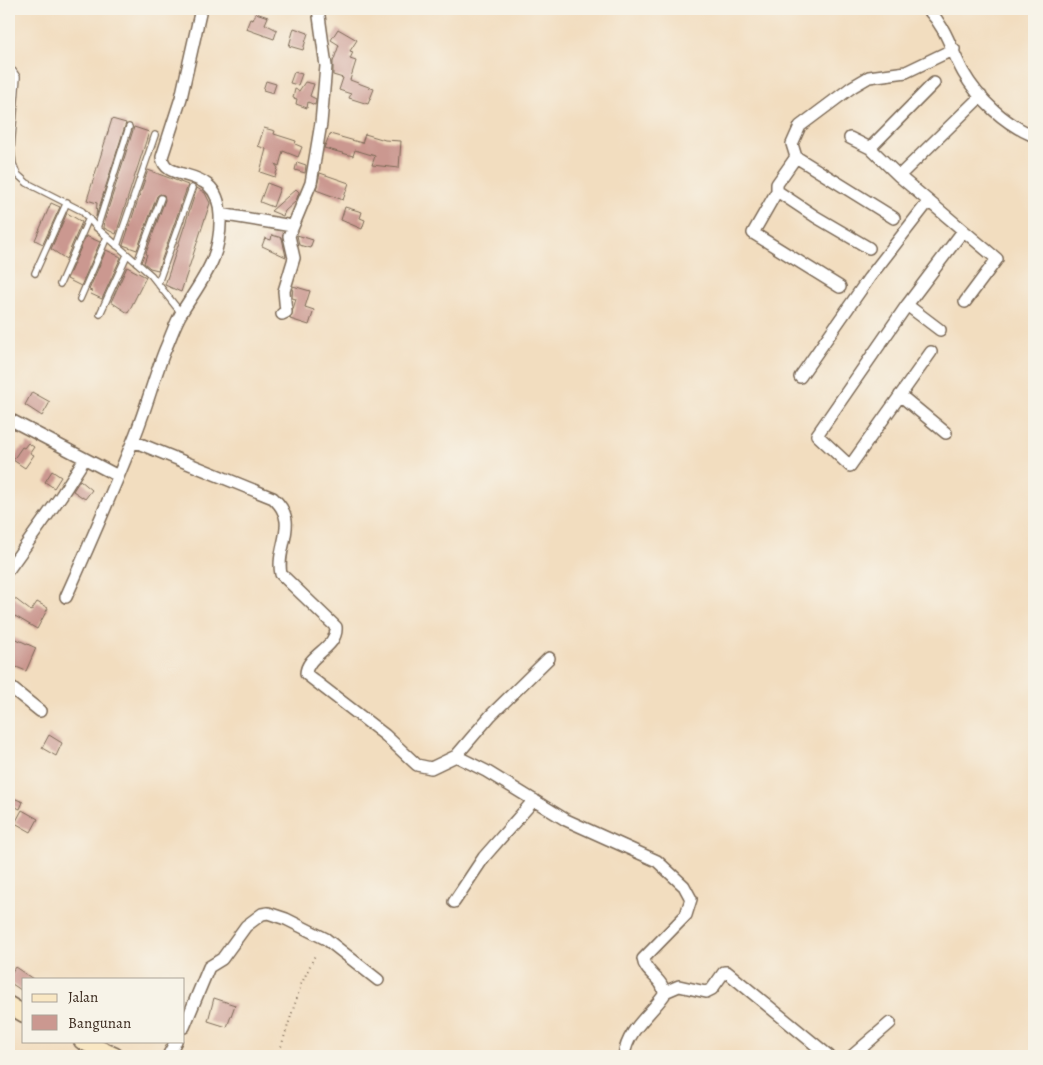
<svg xmlns="http://www.w3.org/2000/svg" width="1043" height="1065" font-family="Alegreya,serif">
	<style>
		.building { fill: #cb9890 }
		.lines { fill: none; stroke-linecap: round; stroke-linejoin: round }
		.lane-casing { stroke: #7b6956; stroke-width: 8 }
		.street-casing { stroke: #7b6956; stroke-width: 14 }
		.secondary-casing { stroke: #7b6956; stroke-width: 19 }
		.path { stroke: #7b6956; stroke-width: 2; stroke-dasharray: 1 4; stroke-linecap: butt }
		.lane { stroke: #fff; stroke-width: 5.5 }
		.street { stroke: #fff; stroke-width: 11 }
		.secondary { stroke: #f9e7c3; stroke-width: 16 }
	</style>
	<rect width="100%" height="100%" fill="#f7f3e8"/>
	<filter id="ink" filterUnits="userSpaceOnUse"><feTurbulence type="fractalNoise" baseFrequency=".02" numOctaves="2"/><feDisplacementMap in="SourceGraphic" scale="10" xChannelSelector="R" yChannelSelector="G"/><feConvolveMatrix kernelMatrix="1 2 1 2 8 2 1 2 1" color-interpolation-filters="sRGB"/></filter>
	<filter id="wash" filterUnits="userSpaceOnUse"><feTurbulence type="fractalNoise" baseFrequency=".0096" numOctaves="4" result="noise"/><feDisplacementMap in="SourceGraphic" scale="20" xChannelSelector="R" yChannelSelector="G"/><feGaussianBlur stdDeviation="1.12" result="paint"/><feColorMatrix in="noise" values="0 0 0 0 0 0 0 0 0 0 0 0 0 0 0 0 0 1.4 0 .05"/><feComposite in="paint" operator="in"/></filter>
	<g filter="url(#wash)">
		<rect width="100%" height="100%" fill="#f2ddbf"/>
		<g id="blocks">
			<path class="building" d="M256,13L268,17L265,24L277,30L274,39L246,29L250,19L253,20Z
				M294,28L308,33L303,50L289,46Z
				M338,29L357,40L350,51L353,52L350,59L356,61L350,80L374,89L368,104L349,98L351,94L339,90L343,78L333,75V62L339,45L331,40Z
				M294,72L302,74L298,85L290,83Z
				M266,81L276,84L273,93L263,90Z
				M305,82L314,84L310,96L316,99L315,105L308,102L307,108L296,104L297,99L293,98L295,89L299,91Z
				M112,119L126,123L96,217L97,203L87,200Z
				M134,127L149,132L116,234L104,228L105,219Z
				M264,128L275,131L274,134L296,141L295,144L302,147L298,157L283,151L279,166L275,164L278,168L275,177L260,172L266,149L258,146Z
				M330,134L362,143L365,134L385,140L401,141L399,168L372,165L375,156L355,150L353,156L324,148Z
				M297,162L306,165L305,173L295,170Z
				M148,170L188,185L158,270L150,268L144,263L147,254L146,253L165,200L164,195L160,194L157,196L137,250L123,245Z
				M320,173L349,183L343,200L316,190Z
				M267,183L280,188L273,207L260,202Z
				M197,188L205,193L210,203L181,292L165,285Z
				M296,189L299,192L296,201L285,211L283,216L271,211Z
				M51,203L60,207L43,244L35,240Z
				M345,207L362,212L360,218L365,220L362,229L341,220Z
				M67,213L82,222L66,259L51,249Z
				M272,235L282,238L286,257L262,246L265,238L271,240Z
				M297,235L313,240L310,248L299,245Z
				M86,236L100,242L81,286L67,279Z
				M106,250L121,257L102,299L91,294L92,291L89,290Z
				M127,267L146,277L128,313L111,302Z
				M293,286L310,291L305,307L314,310L309,325L290,319L296,299L292,298Z
				M32,392L50,402L42,416L25,405Z
				M28,443L34,447L30,453L34,455L25,468L13,460L22,447L24,448Z
				M52,471L61,477L54,488L45,482Z
				M80,480L92,490L85,499L73,491Z
				M9,594L31,611L37,602L48,608L37,629L15,616L9,624Z
				M12,637L36,648L26,671L9,664V643Z
				M49,735L62,743L56,756L42,748Z
				M9,796L23,802L20,809L9,804Z
				M22,810L38,819L31,832L15,823Z
				M15,967L33,979H24L21,990L9,982V976Z
				M214,998L235,1005L227,1027L208,1021Z"/>
		</g>
	</g>
	<g filter="url(#ink)">
		<use href="#blocks" fill-opacity="0" stroke="#7b6956" stroke-width="1"/>
		<g class="lines">
			<g class="lane-casing">
				<path id="lane" d="M9,69L13,71L17,77L11,149L13,164L17,174L27,183L82,211L97,228L151,275L181,313
					M97,228L129,127
					M117,246L155,135
					M137,263L161,198
					M35,273L67,202
					M158,283L192,188
					M60,284L89,218
					M80,299L107,237
					M100,314L127,255"/>
			</g>
			<g class="street-casing">
				<path id="street" d="M928,9C948,31 950,48 963,72C979,100 1005,124 1034,136
					M850,138L870,148L899,176L981,96
					M870,148L934,83
					M796,157L777,184V191L816,217L869,248
					M899,176L997,259L965,302
					M777,191L753,233L840,287
					M220,214L292,226
					M894,218L796,157L792,144L800,126L852,87L869,77L906,72L954,49
					M907,305L817,435L850,466L931,352
					M282,314L286,312L284,291L294,258L289,236L311,183L321,123L326,66L318,9
					M940,330L907,305L963,231
					M800,377L869,278L928,202
					M900,395L946,433
					M9,419L118,476
					M133,441L273,498C301,523 275,546 281,574L336,627C338,648 306,655 306,674L385,735L417,765L431,768L456,756L491,715L549,658
					M9,569L61,496L84,460
					M66,597C89,546 111,495 132,443C145,413 153,380 165,350C171,337 175,323 182,312C203,278 222,257 220,215C218,162 165,185 162,157L181,98L201,9
					M9,686L40,711
					M456,756L486,771L566,820L657,861L684,886L691,899L686,915L643,959C645,974 665,979 664,995C650,1015 627,1030 624,1056
					M454,902L484,857L534,800
					M665,992L679,986L706,992L712,989L724,972H727L829,1056
					M184,1027L209,967L222,959L246,926L262,914L268,913L286,919L326,939L378,980
					M168,1056L176,1041
					M852,1056L890,1023"/>
			</g>
			<g class="secondary-casing">
				<path id="secondary" d="M9,1005L24,1014
					M82,1041L115,1056"/>
			</g>
			<path class="path" d="M278,1056L301,985L315,955"/>
			<use href="#lane" class="lane"/>
			<use href="#street" class="street"/>
			<use href="#secondary" class="secondary"/>
		</g>
	</g>
	<rect width="1043" height="1065" fill="none" stroke="#f7f3e8" stroke-width="30"/>
	<rect x="22" y="978" width="162" height="65" fill="#f7f3e8" stroke="#aca397"/>
	<rect x="32" y="994" width="25" height="8" fill="#f9e7c3" stroke="#aca397"/>
	<text x="68" y="1002" font-size="15" fill="#3b2a1e">Jalan</text>
	<rect x="32" y="1015" width="25" height="15" fill="#cb9890" stroke="#aca397"/>
	<text x="68" y="1028" font-size="15" fill="#3b2a1e">Bangunan</text>
</svg>
